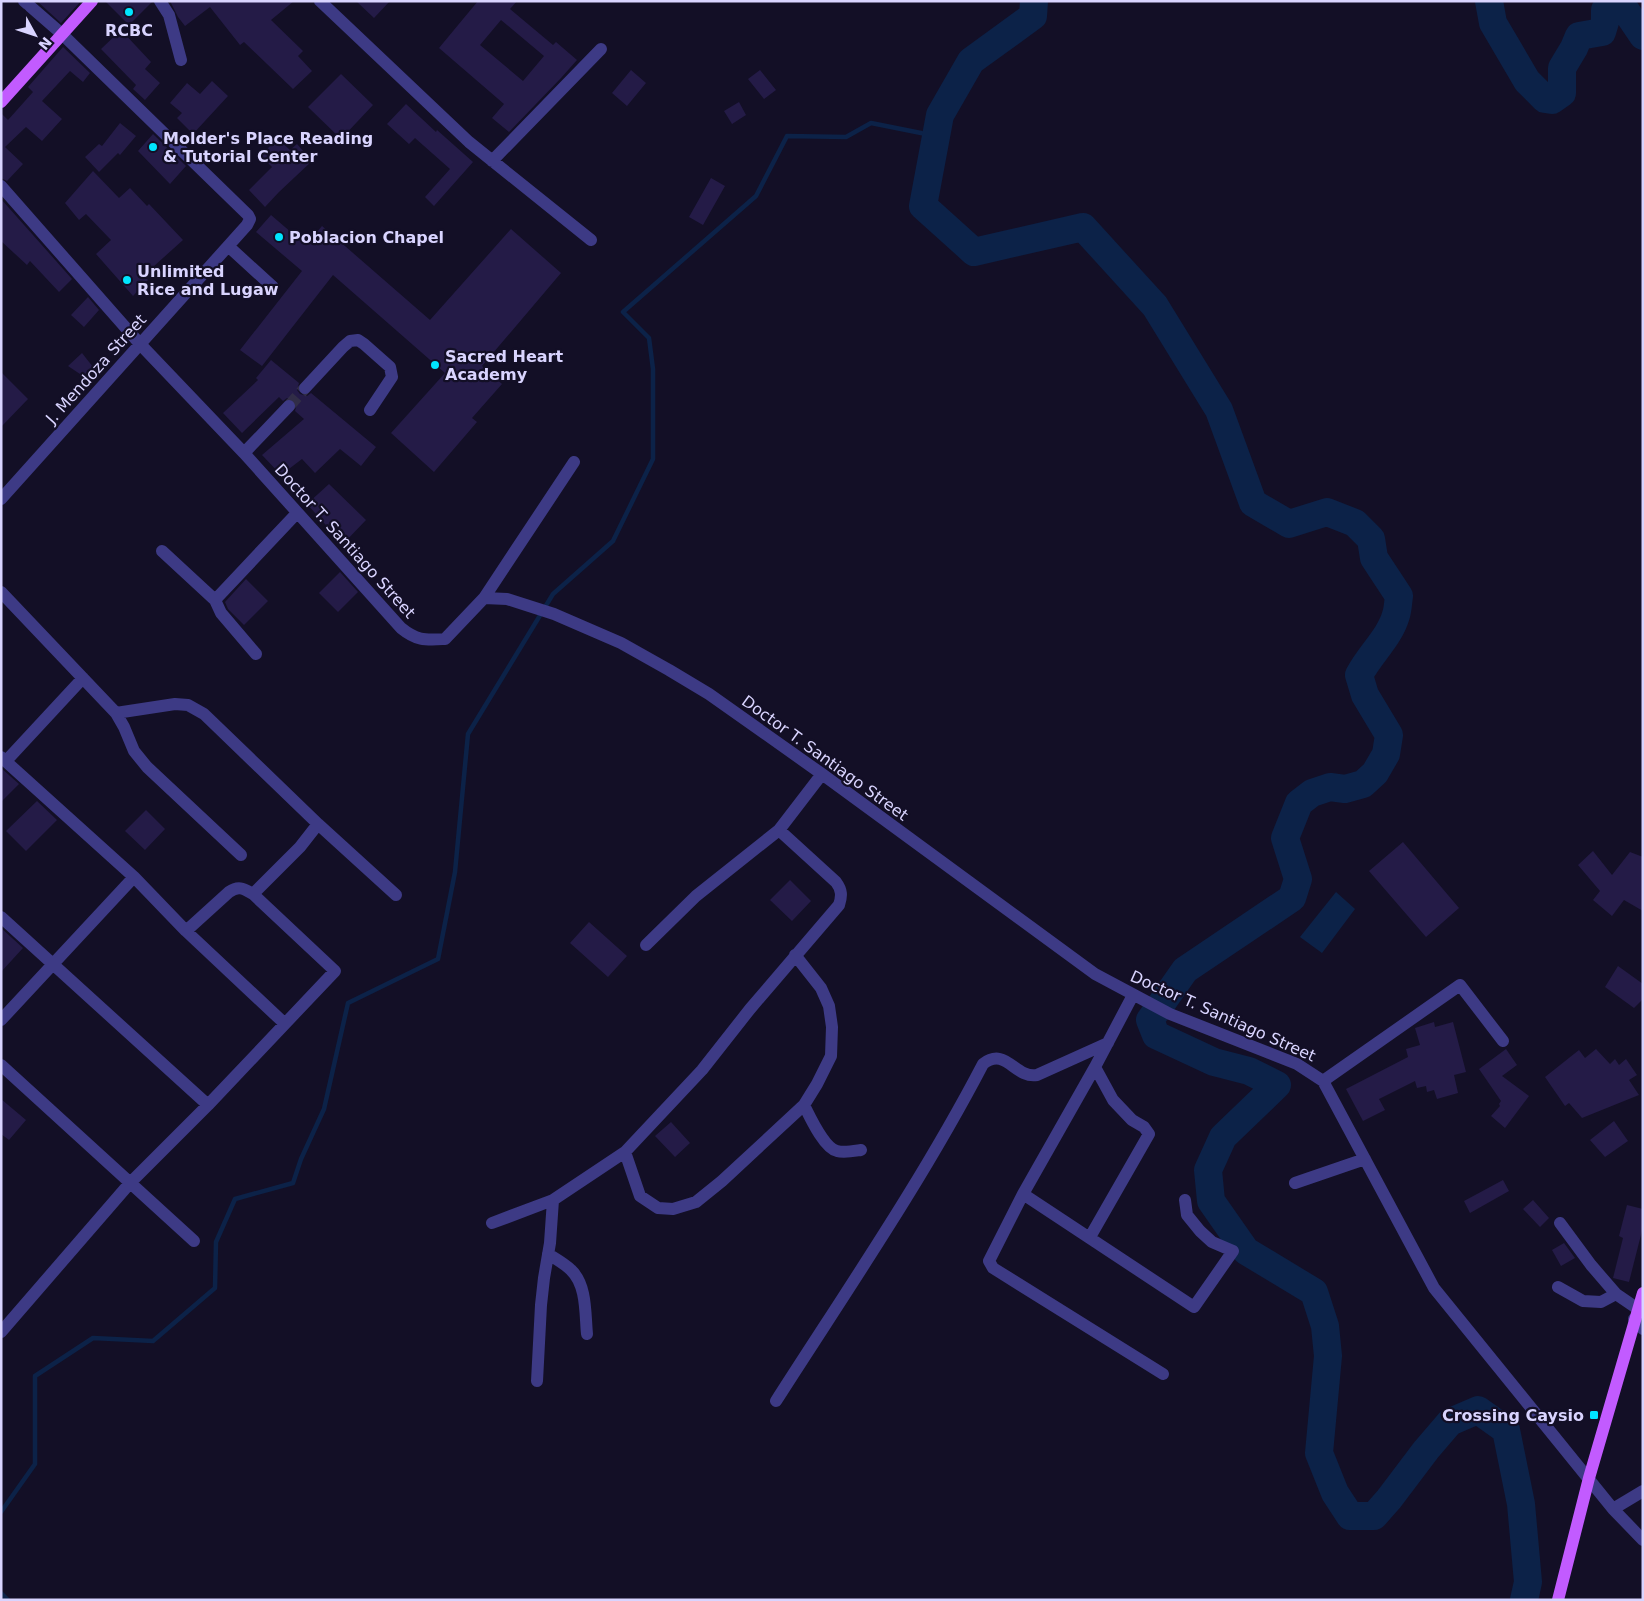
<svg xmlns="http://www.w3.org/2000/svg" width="1644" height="1601" font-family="'DejaVu Sans',sans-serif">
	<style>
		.water { fill: #0c2248 }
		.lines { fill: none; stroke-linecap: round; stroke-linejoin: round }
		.stream { stroke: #0c2248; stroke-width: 4.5 }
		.river { stroke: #0c2248; stroke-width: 28 }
		.building { fill: #241b47; fill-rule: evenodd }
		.minor-tunnel { stroke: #312d47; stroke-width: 12; stroke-dasharray: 12 6; stroke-linecap: butt }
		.minor { stroke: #3d3a85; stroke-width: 12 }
		.major { stroke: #c25bff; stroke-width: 12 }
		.poi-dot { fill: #00e5ff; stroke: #130f26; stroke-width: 2 }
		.labels { text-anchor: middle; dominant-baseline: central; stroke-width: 4.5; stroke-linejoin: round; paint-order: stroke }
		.poi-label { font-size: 16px; font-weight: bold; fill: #d9d4ff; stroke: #130f26; text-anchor: start }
		.street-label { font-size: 16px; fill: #d9d4ff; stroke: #130f26 }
	</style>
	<rect width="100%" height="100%" fill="#130f26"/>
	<path class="water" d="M1336,892L1355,909L1322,953L1300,937Z"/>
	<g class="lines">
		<path class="stream" d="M1,1512L35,1464V1376L93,1338L153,1341L215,1288L216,1242L235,1199L293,1183L301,1159L324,1109L348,1003L438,959L455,872L468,734L553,594L613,541L653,459V369L649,338L623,312L756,196L787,136L846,137L871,123L936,136
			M1,1593L8,1600"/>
		<path class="river" d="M1034,1L1033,16L971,61L940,115L923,206L974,252L1083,227L1155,306L1219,410L1253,503L1289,524L1327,512L1355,523L1371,539L1374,558L1399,596C1398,602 1398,609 1396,615C1390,637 1370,654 1359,675L1365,695L1389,735L1386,754L1375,773L1363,784L1345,789L1330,787L1312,793L1299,803L1285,838L1298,879L1292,898L1185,970L1150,1020L1156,1035L1214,1062L1249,1071L1277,1085L1223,1137L1208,1170L1211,1201L1246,1251L1314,1292L1325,1326L1328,1356L1319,1453L1335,1493L1350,1516H1374L1389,1499L1426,1450L1450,1422L1478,1410L1506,1430L1521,1504L1528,1582L1524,1600
			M1489,1L1493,23L1527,81L1545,99L1552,100L1562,93V68L1574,48L1579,36L1602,32L1605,22V10L1613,1L1622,5L1643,36"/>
	</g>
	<path class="building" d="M37,1H81L61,23Z
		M105,1H152V2L129,25Z
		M170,1H294L271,20L303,51L298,56L312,71L293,89L244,42L240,45L210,7L185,26L178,17Z
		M356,1H390L374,18Z
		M478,1H517L510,9L553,45L556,42L577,60L561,78L509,132L492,118L504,104L439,48ZM501,20L544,56L523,81L480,45Z
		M121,30L151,62L145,69L160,83L145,100L133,89L136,85L101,49Z
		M63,47L90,73L83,82L70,71L42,101L62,119L42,141L26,127L5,147L23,164L7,181L1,178V113L8,120L33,92L28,87Z
		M631,70L646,83L627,106L612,93Z
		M760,70L776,90L764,99L748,79Z
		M341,74L373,105L341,139L308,107Z
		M212,81L228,96L193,134L177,118L182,113L170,103L187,83L200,94Z
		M739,102L746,115L732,124L724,111Z
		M406,104L436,132L437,130L473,162L434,206L425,197L450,169L415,138L409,144L387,124Z
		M120,123L136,136L120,155L118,153L99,172L85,157L99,144L102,146Z
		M153,134L186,166L170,184L138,151Z
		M277,138L290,150L297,144L312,161L279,192L265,207L249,190L272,167L261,156Z
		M93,171L119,198L130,188L147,206L149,204L183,240L143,276L148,280L133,296L96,254L111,240L86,214L79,220L65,203Z
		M711,178L725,186L703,225L689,217Z
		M1,199L72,279L59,292L30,261L27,265L1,241Z
		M271,215L306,245L322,226L430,320L511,229L561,273L482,366L502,384L472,418L477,422L434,472L391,433L445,373L333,275L262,366L240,350L302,271L256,232Z
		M88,297L99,310L84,327L71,315Z
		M82,353L93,367L83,376L68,366Z
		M271,360L299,383L297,390L300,394L307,396L311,393L376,447L361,466L340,449L315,473L302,459L281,475L262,455L304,419L295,411L297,403L291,398H287L283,401L279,397L242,433L223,413L258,380L256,378Z
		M1,372L28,399L1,427Z
		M329,484L366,520L343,544L307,504Z
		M340,572L358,592L338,612L319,593Z
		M246,579L268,601L244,625L228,609L225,602Z
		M1,768L19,784L1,802Z
		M37,801L57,820L26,851L6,831Z
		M146,810L165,829L145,850L125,831Z
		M1403,842L1459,908L1426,937L1369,871Z
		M1593,851L1612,875L1630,852L1643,857V911L1624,900L1612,916L1593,900L1600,891L1578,865Z
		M790,880L811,901L792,921L770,900Z
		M589,922L627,956L608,977L570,943Z
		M1,928L23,948L1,972Z
		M1618,966L1643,984V999L1634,1008L1605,987Z
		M1434,1022L1435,1027L1453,1022L1466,1072L1454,1075L1458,1093L1437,1099L1434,1090L1427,1092L1426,1086L1417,1088L1415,1081L1379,1099L1385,1110L1363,1121L1346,1089L1408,1057L1406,1049L1420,1045L1415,1028Z
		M1506,1049L1517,1065L1502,1076L1529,1096L1505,1128L1491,1116L1500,1106L1499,1104L1501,1101L1479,1069Z
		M1596,1049L1610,1064L1615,1059L1619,1065L1626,1059L1637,1075L1629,1080L1639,1095L1582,1118L1569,1103L1565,1106L1545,1077L1579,1050L1585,1058Z
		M1,1099L26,1120L9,1140L1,1134Z
		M1614,1121L1628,1141L1605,1157L1590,1140Z
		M671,1122L690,1143L675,1157L655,1136Z
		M1503,1180L1509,1191L1470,1213L1464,1201Z
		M1533,1200L1549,1218L1540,1227L1523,1209Z
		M1627,1205L1643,1209V1227L1629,1282L1613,1278L1623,1238L1619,1236Z
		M1564,1243L1575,1258L1561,1266L1552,1250Z"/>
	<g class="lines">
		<path class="minor-tunnel" d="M289,406L305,388"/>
		<path class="minor" d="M160,1L169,15L181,60
			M320,1L469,142L591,240
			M492,161L601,49
			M1,186L140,344L244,453L401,628C417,641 425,640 445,639L484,598L507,599L554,614L621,643L669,670L709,694L822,774L1095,974L1170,1014L1297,1064L1323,1081L1434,1288L1613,1509L1643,1540
			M228,246L273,287
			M305,388L343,347L350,341L358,340L364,344L390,367L392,377L370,410
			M244,453L289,406
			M1,499L247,225L250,219L248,215L62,34L24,1
			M162,551L215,600L297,513
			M1,592L116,713L175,704L188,705L204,714L318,824L300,847L253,894
			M484,598L574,462
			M215,600L221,613L256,654
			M116,713L124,727L134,751L147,767L241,855
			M1,757L134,877L186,931L284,1023
			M6,761L83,678
			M318,824L396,895
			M1,917L208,1105
			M646,945L696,896L779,830
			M1133,995L1095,1067L1023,1194L989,1261L993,1268L1163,1374
			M1,1020L134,877
			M1,1065L194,1241
			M1323,1081L1460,985L1503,1041
			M804,1105C810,1117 824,1148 837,1151C844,1153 854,1151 861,1150
			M625,1152L640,1196L658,1208L673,1209L696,1202L722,1181L804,1105L817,1084L831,1056L832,1027L829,1006L821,988L795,955
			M1295,1183L1365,1159
			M1023,1194L1194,1307L1233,1251L1212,1242L1200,1231L1187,1215L1185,1200
			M492,1223L553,1200
			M1560,1223L1591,1265L1616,1294L1638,1309
			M1090,1237L1149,1134L1144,1127L1132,1120L1113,1100L1095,1067
			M548,1254C556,1259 565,1264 571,1270C587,1285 585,1314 587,1334
			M1558,1287L1583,1301L1601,1302L1616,1294
			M1634,1319L1643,1329
			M1,1332L130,1183L208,1105L335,971L253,894C244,889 239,885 229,892L186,931
			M537,1381L541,1305L544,1278L550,1243L553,1200L625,1152L702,1070L750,1009L839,905C842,896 842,890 836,882L779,830L822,774
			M776,1401C847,1290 922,1181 983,1064C1006,1046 1015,1079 1037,1075L1108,1043
			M1613,1509L1643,1491"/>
		<path class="major" d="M1,102L92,1
			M1558,1600L1589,1478L1643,1293"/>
	</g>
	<g class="poi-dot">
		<circle cx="129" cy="12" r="5"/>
		<circle cx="153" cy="147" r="5"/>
		<circle cx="279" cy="237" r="5"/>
		<circle cx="127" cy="280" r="5"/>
		<circle cx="435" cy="365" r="5"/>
		<rect x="1589" y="1410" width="10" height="10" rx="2.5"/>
	</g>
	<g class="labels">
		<g class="poi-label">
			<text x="129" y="30" text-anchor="middle">RCBC</text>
			<text x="163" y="138">Molder's Place Reading<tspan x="163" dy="18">&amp; Tutorial Center</tspan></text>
			<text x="289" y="237">Poblacion Chapel</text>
			<text x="137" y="271">Unlimited<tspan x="137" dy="18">Rice and Lugaw</tspan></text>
			<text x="445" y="356">Sacred Heart<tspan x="445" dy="18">Academy</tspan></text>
			<text x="1584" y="1415" text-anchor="end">Crossing Caysio</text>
		</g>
		<g class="street-label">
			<text transform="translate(96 369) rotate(-48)">J. Mendoza Street</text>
			<text transform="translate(345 541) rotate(48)">Doctor T. Santiago Street</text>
			<text transform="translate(825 758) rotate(36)">Doctor T. Santiago Street</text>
			<text transform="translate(1223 1016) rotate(24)">Doctor T. Santiago Street</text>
		</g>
	</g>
	<rect width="1644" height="1601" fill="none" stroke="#d9d4ff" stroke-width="5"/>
	<g transform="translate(35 35) rotate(130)" stroke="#130f26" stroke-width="4" paint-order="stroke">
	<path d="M0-4L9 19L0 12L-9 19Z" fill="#d9d4ff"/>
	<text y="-8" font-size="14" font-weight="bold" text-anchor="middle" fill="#d9d4ff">N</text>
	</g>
</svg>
